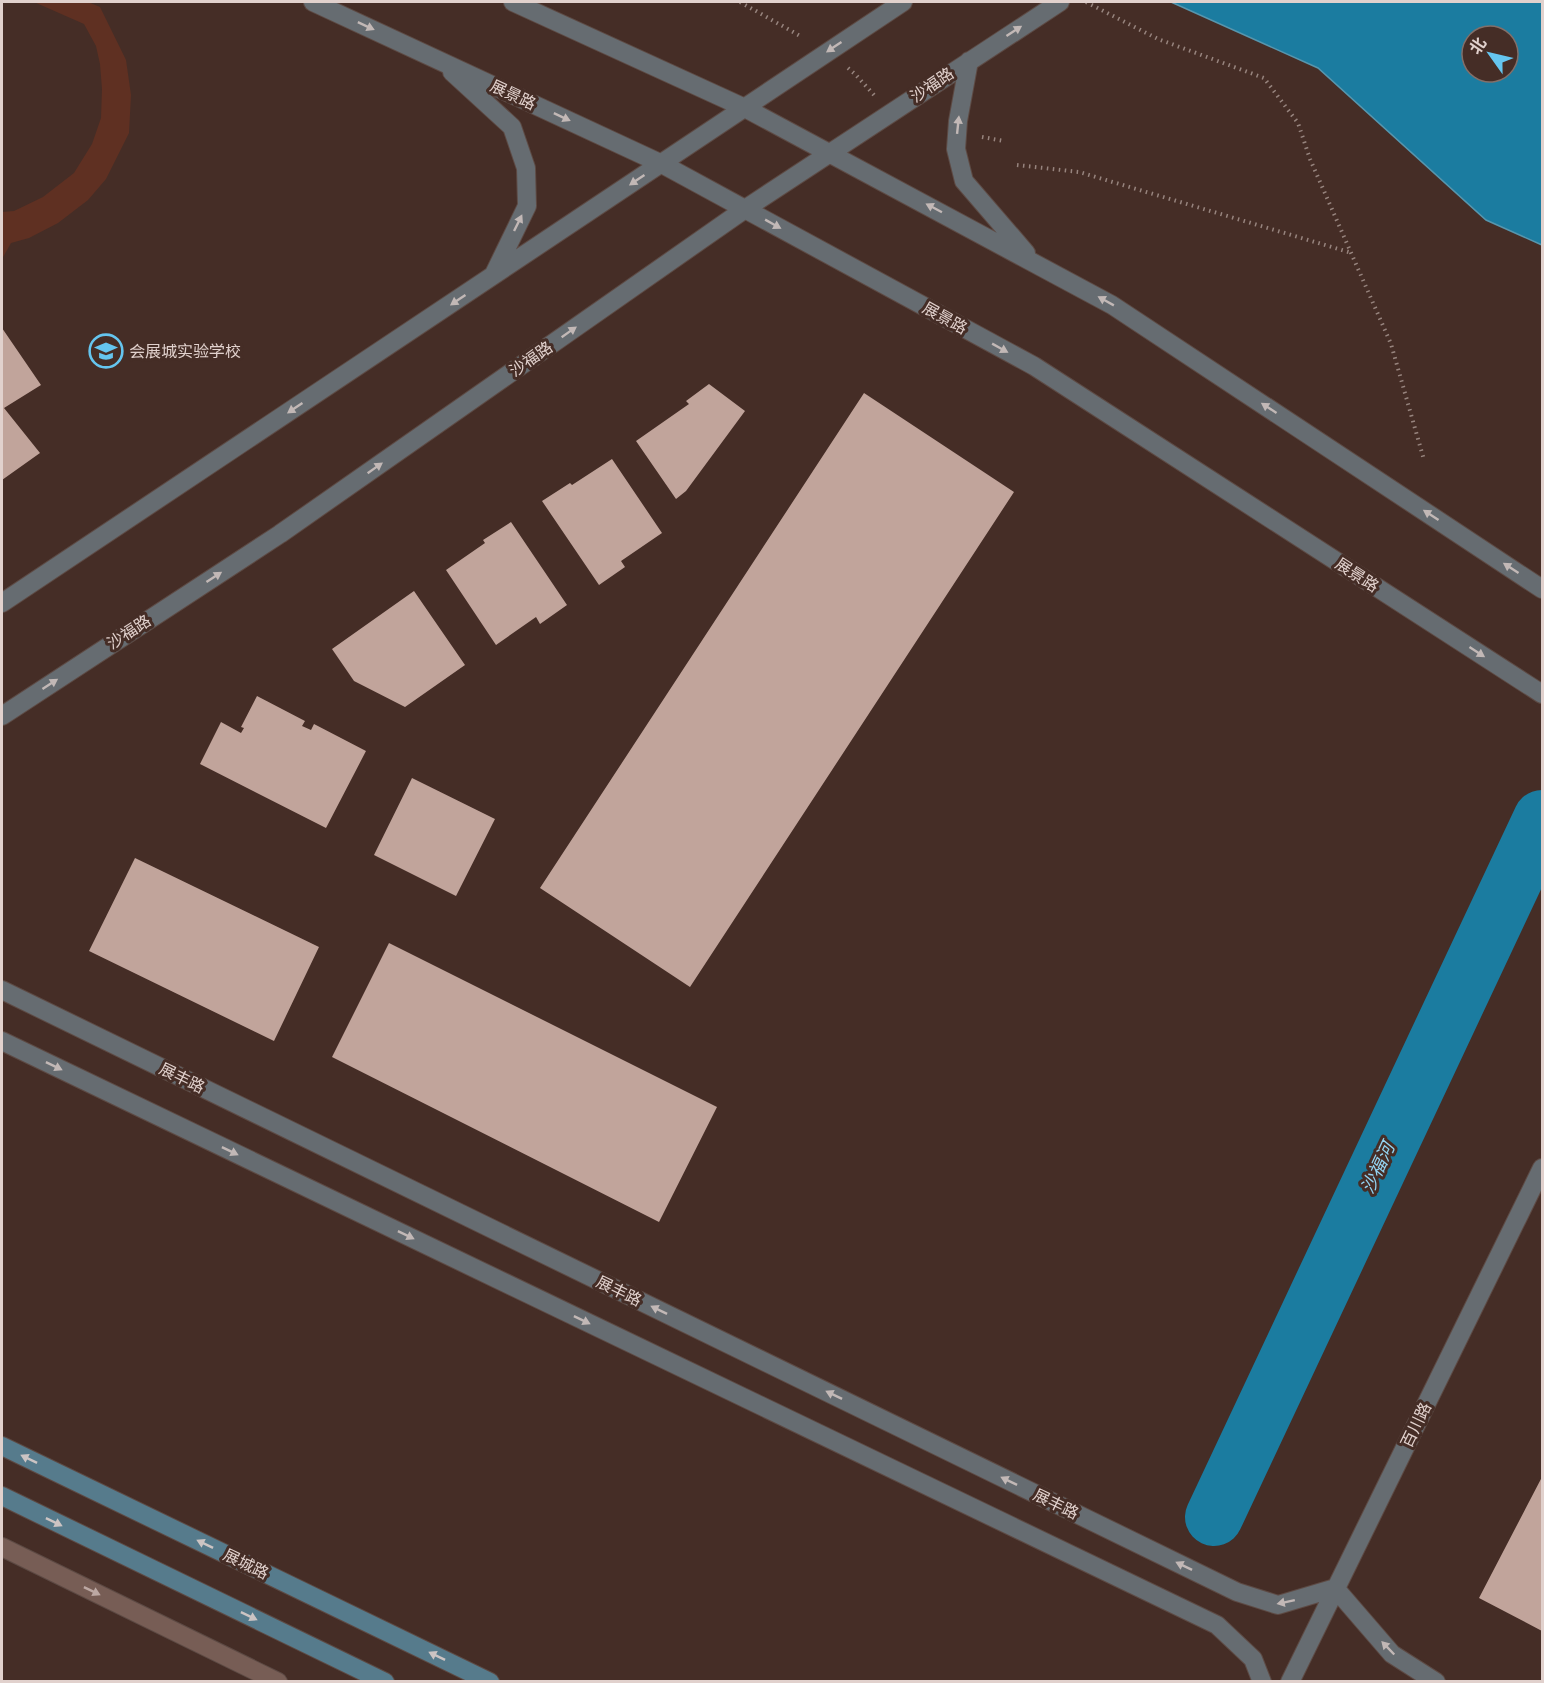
<svg xmlns="http://www.w3.org/2000/svg" width="1544" height="1683" font-family="Figtree,'Noto Sans SC',sans-serif">
	<style>
		.green { fill: #5f3022 }
		.water { fill: #1b7ca0; stroke: #5696ae; stroke-width: 1.5; fill-rule: evenodd }
		.lines { fill: none; stroke-linecap: round; stroke-linejoin: round }
		.river { stroke: #1b7ca0; stroke-width: 58 }
		.building { fill: #c1a49b }
		.street-casing { stroke: #5d4a44; stroke-width: 20 }
		.secondary-casing { stroke: #5d4a44; stroke-width: 20 }
		.primary-casing { stroke: #5d4a44; stroke-width: 20 }
		.path { stroke: #97847e; stroke-width: 4; stroke-dasharray: 1.5 4.5; stroke-linecap: butt }
		.street { stroke: #775d55; stroke-width: 18 }
		.secondary { stroke: #666c71; stroke-width: 18 }
		.primary { stroke: #567b8c; stroke-width: 18 }
		.oneway { fill: #c2b8b6 }
		.oneway2 { fill: #ccc4c3 }
		.oneway3 { fill: #bca8a3 }
		.labels { text-anchor: middle; dominant-baseline: central; stroke-width: 6; stroke-linejoin: round; paint-order: stroke }
		.street-label { font-size: 16px; fill: #e1d1cd; stroke: #452d26 }
		.poi-label { font-size: 16px; fill: #e1d1cd; stroke: #452d26; text-anchor: start }
		.water-label { font-size: 18px; font-style: italic; fill: #93d4f2; stroke: #452d26 }
	</style>
	<rect width="100%" height="100%" fill="#452d26"/>
	<path class="green" d="M34,2H88L100,7L126,60L131,95L129,133L106,179L88,200L58,223L29,238L11,243L2,259V212L14,211L43,197L74,173L92,144L101,118L102,89L100,64L96,46L84,24Z"/>
	<path class="water" d="M1171,2H1542V245L1486,220L1318,68ZM1472,36H1508V72H1472Z"/>
	<g class="lines">
		<path class="river" d="M1214,1517L1542,819"/>
	</g>
	<path class="building" d="M2,328L41,385L4,408L40,453L2,480Z
		M709,384L745,411L686,491L676,499L636,441L689,404L686,401Z
		M864,393L1014,492L690,987L540,888Z
		M612,459L662,533L621,561L625,567L599,585L542,501L570,483L572,485Z
		M511,522L567,605L540,624L536,617L496,645L446,570L485,543L483,540Z
		M414,591L465,665L405,707L354,681L332,649Z
		M257,696L305,721L302,726L311,730L314,724L366,751L326,828L200,764L221,722L241,733L244,728L241,727Z
		M412,778L495,819L456,896L374,855Z
		M135,858L319,947L274,1041L89,951Z
		M389,943L717,1107L659,1222L332,1057Z
		M1542,1477V1631L1479,1598Z"/>
	<g class="lines">
		<g class="street-casing">
			<path id="street" d="M2,1547L278,1682"/>
		</g>
		<g class="secondary-casing">
			<path id="secondary" d="M313,2L662,164L1034,366L1542,694
				M513,2L745,108L1112,305L1542,589
				M969,61L958,121L956,149L964,181L1026,253
				M452,72L512,127L526,168L527,206L494,274
				M2,603L903,2
				M2,716L280,534L745,209L1060,2
				M2,990L1237,1592L1278,1605L1335,1588L1392,1654L1436,1682
				M2,1041L1217,1625L1253,1659L1262,1682
				M1290,1682L1542,1168"/>
		</g>
		<g class="primary-casing">
			<path id="primary" d="M2,1446L490,1682
				M2,1496L385,1682"/>
		</g>
		<path class="path" d="M740,2L802,37
			M1086,2L1158,39L1264,78L1298,123L1310,159L1391,344L1424,460
			M848,68L855,74L874,95
			M982,137L1004,141
			M1017,165L1079,172L1352,253"/>
		<use href="#street" class="street"/>
		<use href="#secondary" class="secondary"/>
		<use href="#primary" class="primary"/>
	</g>
	<defs><path id="oneway-solid" d="M-6-.8H1V-3.2L6.5 0L1 3.2V.8H-6Z" transform="scale(1.5)"/></defs>
	<g class="oneway">
		<use href="#oneway-solid" transform="translate(366 26) rotate(25)"/>
		<use href="#oneway-solid" transform="translate(1014 31) rotate(-33)"/>
		<use href="#oneway-solid" transform="translate(834 47) rotate(146)"/>
		<use href="#oneway-solid" transform="translate(562 117) rotate(25)"/>
		<use href="#oneway-solid" transform="translate(958 125) rotate(-84)"/>
		<use href="#oneway-solid" transform="translate(637 180) rotate(146)"/>
		<use href="#oneway-solid" transform="translate(934 208) rotate(-152)"/>
		<use href="#oneway-solid" transform="translate(518 223) rotate(-64)"/>
		<use href="#oneway-solid" transform="translate(773 224) rotate(29)"/>
		<use href="#oneway-solid" transform="translate(458 300) rotate(146)"/>
		<use href="#oneway-solid" transform="translate(1106 301) rotate(-151)"/>
		<use href="#oneway-solid" transform="translate(569 332) rotate(-35)"/>
		<use href="#oneway-solid" transform="translate(1000 348) rotate(29)"/>
		<use href="#oneway-solid" transform="translate(295 408) rotate(146)"/>
		<use href="#oneway-solid" transform="translate(1269 408) rotate(-147)"/>
		<use href="#oneway-solid" transform="translate(375 468) rotate(-35)"/>
		<use href="#oneway-solid" transform="translate(1431 515) rotate(-147)"/>
		<use href="#oneway-solid" transform="translate(1511 568) rotate(-147)"/>
		<use href="#oneway-solid" transform="translate(214 577) rotate(-33)"/>
		<use href="#oneway-solid" transform="translate(1477 652) rotate(33)"/>
		<use href="#oneway-solid" transform="translate(50 684) rotate(-33)"/>
		<use href="#oneway-solid" transform="translate(54 1066) rotate(26)"/>
		<use href="#oneway-solid" transform="translate(230 1151) rotate(26)"/>
		<use href="#oneway-solid" transform="translate(406 1235) rotate(26)"/>
		<use href="#oneway-solid" transform="translate(659 1310) rotate(-154)"/>
		<use href="#oneway-solid" transform="translate(582 1320) rotate(26)"/>
		<use href="#oneway-solid" transform="translate(834 1395) rotate(-154)"/>
		<use href="#oneway-solid" transform="translate(1009 1481) rotate(-154)"/>
		<use href="#oneway-solid" transform="translate(1184 1566) rotate(-154)"/>
		<use href="#oneway-solid" transform="translate(1286 1602) rotate(168)"/>
		<use href="#oneway-solid" transform="translate(1388 1648) rotate(-134)"/>
	</g>
	<g class="oneway2">
		<use href="#oneway-solid" transform="translate(29 1459) rotate(-154)"/>
		<use href="#oneway-solid" transform="translate(54 1522) rotate(26)"/>
		<use href="#oneway-solid" transform="translate(205 1544) rotate(-154)"/>
		<use href="#oneway-solid" transform="translate(249 1616) rotate(26)"/>
		<use href="#oneway-solid" transform="translate(437 1656) rotate(-154)"/>
	</g>
	<use class="oneway3" href="#oneway-solid" transform="translate(92 1591) rotate(26)"/>
	<defs>
		<g id="school-ring" transform="scale(1.725)"><circle r="9.5" fill="#452d26" stroke="#65c5ef" stroke-width="1.5"/><path d="M0-5L7-2L0 1L-7-2ZM-4 1L0 2.5L4 1V4Q0 6-4 4Z" fill="#65c5ef"/></g>
	</defs>
	<g fill-rule="evenodd">
		<use href="#school-ring" x="106" y="351"/>
	</g>
	<g class="labels">
		<g class="street-label">
			<text transform="translate(932 85) rotate(-34)">沙福路</text>
			<text transform="translate(513 95) rotate(25)">展景路</text>
			<text transform="translate(945 318) rotate(29)">展景路</text>
			<text transform="translate(531 359) rotate(-35)">沙福路</text>
			<text transform="translate(1357 575) rotate(33)">展景路</text>
			<text transform="translate(129 632) rotate(-33)">沙福路</text>
			<text transform="translate(182 1078) rotate(26)">展丰路</text>
			<text transform="translate(619 1291) rotate(26)">展丰路</text>
			<text transform="translate(1416 1425) rotate(-64)">百川路</text>
			<text transform="translate(1056 1504) rotate(26)">展丰路</text>
			<text transform="translate(246 1564) rotate(26)">展城路</text>
		</g>
		<g class="poi-label">
			<text x="129" y="351">会展城实验学校</text>
		</g>
		<g class="water-label">
			<text transform="translate(1378 1168) rotate(-65)">沙福河</text>
		</g>
	</g>
	<rect width="1544" height="1683" fill="none" stroke="#e1d1cd" stroke-width="6"/>
	<g transform="translate(1490 54) rotate(304)"><circle r="28" fill="#452d26" stroke="#836f69" stroke-width="1.5"/>
	<path d="M0-4.5L10 22L0 15L-10 22Z" fill="#65c5ef"/>
	<text y="-9" font-size="16" font-weight="bold" text-anchor="middle" fill="#e1d1cd">北</text>
	</g>
</svg>
